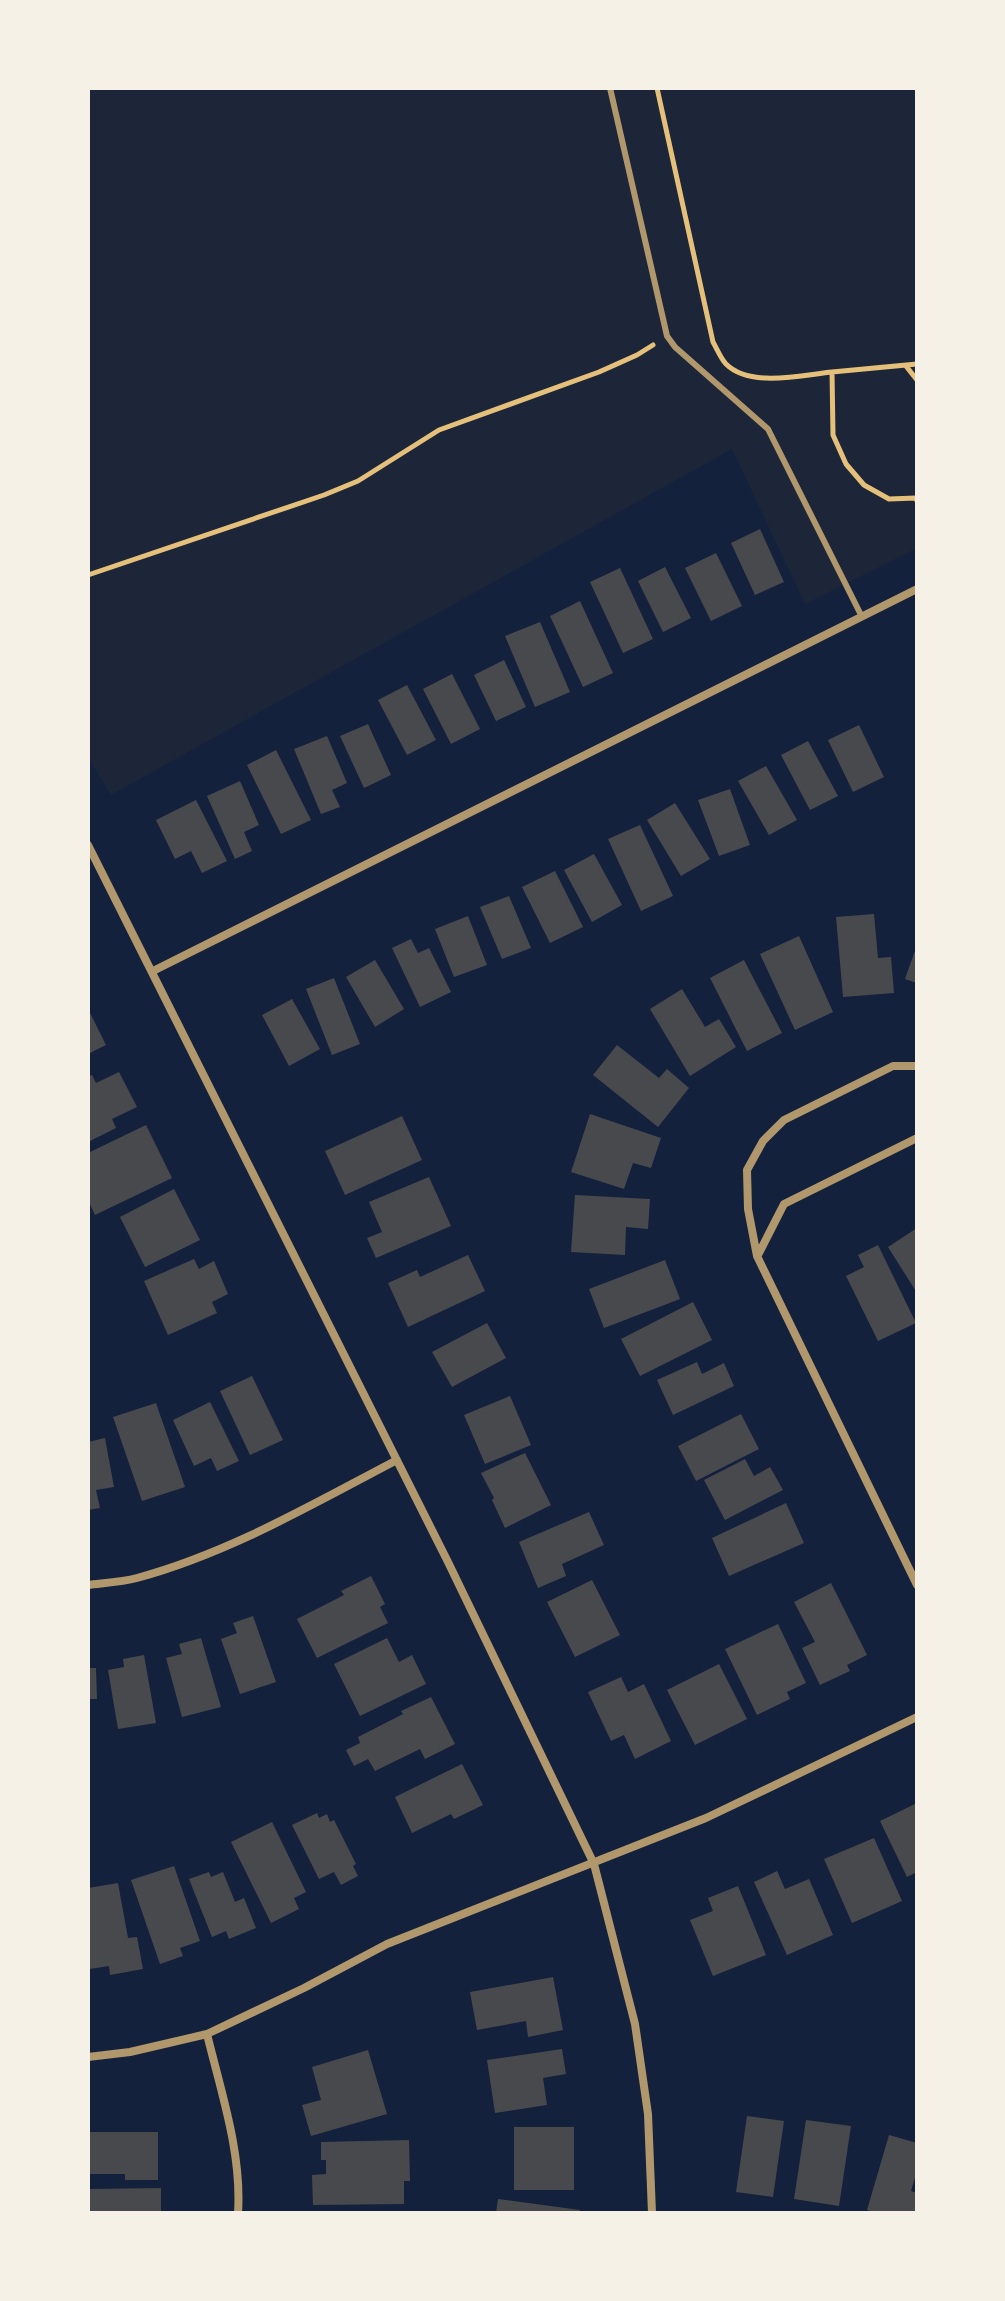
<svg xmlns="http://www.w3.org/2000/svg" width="1005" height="2301" font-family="'Space Grotesk',sans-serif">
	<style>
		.green { fill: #1d2539 }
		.building { fill: #48494c }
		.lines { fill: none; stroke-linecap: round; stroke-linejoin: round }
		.path { stroke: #e5c07b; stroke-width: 5 }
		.service { stroke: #b1986c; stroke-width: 6 }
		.minor { stroke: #b1986c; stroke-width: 8 }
	</style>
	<rect width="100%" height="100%" fill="#14213d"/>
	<path class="green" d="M88,88H917V548L805,604L732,449L111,795L88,758Z"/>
	<path class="building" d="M760,529L784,582L755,595L731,543Z
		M716,553L742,606L711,621L685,568Z
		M665,567L691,618L663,632L638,581Z
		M620,568L653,639L623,653L590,582Z
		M580,601L613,673L583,687L550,616Z
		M540,622L570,692L535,707L505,636Z
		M504,660L526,707L496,721L474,675Z
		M452,674L480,729L451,744L423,689Z
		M407,685L436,740L407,755L378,700Z
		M368,724L391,775L364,788L340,736Z
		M859,725L884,777L853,792L828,740Z
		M327,736L347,783L332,790L340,807L321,814L294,749Z
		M808,741L838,796L810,810L781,755Z
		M276,750L311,820L281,834L247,765Z
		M766,766L797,820L769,835L738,781Z
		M240,781L259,825L244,832L252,851L235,859L207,796Z
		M730,789L750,845L719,856L698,800Z
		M196,800L227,861L202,873L191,851L175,859L156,820Z
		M675,803L710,859L681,876L647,820Z
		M640,825L673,896L641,911L608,839Z
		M594,854L622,905L592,922L564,870Z
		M555,871L583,927L550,943L522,887Z
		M509,896L531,948L502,959L480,907Z
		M874,914L878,958L891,957L894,993L843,997L836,917Z
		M468,916L487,965L454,977L435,929Z
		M799,936L833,1012L795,1030L760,954Z
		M411,939L418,953L429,948L451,992L420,1007L392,948Z
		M917,945V983L905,979Z
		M375,960L404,1009L375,1027L346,977Z
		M744,960L782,1033L747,1051L710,978Z
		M334,978L360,1044L332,1055L306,989Z
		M682,989L705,1027L719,1019L736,1047L690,1076L650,1009Z
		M292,999L320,1049L289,1066L262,1015Z
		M88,1009L106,1045L88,1054Z
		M617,1045L659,1078L667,1069L689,1088L658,1127L593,1075Z
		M119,1072L137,1107L112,1119L116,1128L88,1142V1076L92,1075L96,1083Z
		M590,1114L661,1138L651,1168L633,1163L624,1189L571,1172Z
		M402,1116L422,1160L345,1195L325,1151Z
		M146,1125L172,1178L95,1215L88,1200V1153Z
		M429,1177L451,1226L376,1258L367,1238L382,1232L369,1202Z
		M174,1189L200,1240L145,1267L120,1217Z
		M575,1195L650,1199L648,1229L626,1227L625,1255L571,1252Z
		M917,1228V1293L888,1247Z
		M878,1245L916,1323L878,1341L846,1276L864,1267L858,1255Z
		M468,1255L485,1291L408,1327L388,1283L417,1270L420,1277Z
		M194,1259L199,1269L214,1261L228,1294L212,1302L217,1313L168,1335L144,1281Z
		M665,1260L680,1299L604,1328L589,1289Z
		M693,1302L712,1340L640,1376L621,1339Z
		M487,1323L506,1358L452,1387L432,1352Z
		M697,1362L702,1374L724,1363L734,1386L673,1415L657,1380Z
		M252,1376L283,1440L250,1455L220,1391Z
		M510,1396L531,1445L485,1464L464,1415Z
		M210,1402L239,1461L217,1471L211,1458L194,1466L173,1420Z
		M156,1403L185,1487L142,1501L113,1417Z
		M741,1414L759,1449L696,1481L678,1446Z
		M105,1438L114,1487L96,1490L100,1508L88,1510V1442Z
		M525,1453L551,1505L505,1528L492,1500L494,1498L481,1473Z
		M745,1459L754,1476L770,1467L783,1490L725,1520L704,1480Z
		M786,1503L804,1543L729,1576L712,1538Z
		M589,1512L604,1545L562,1564L566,1576L538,1588L519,1542Z
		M371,1576L385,1604L380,1607L388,1623L317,1658L297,1619L344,1595L341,1591Z
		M592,1580L620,1635L575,1657L547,1602Z
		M831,1583L867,1655L847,1665L850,1671L820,1685L802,1648L815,1642L794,1602Z
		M253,1616L276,1682L240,1694L221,1639L237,1633L233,1623Z
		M778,1624L806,1683L787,1692L790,1699L757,1715L725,1649Z
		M201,1638L221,1707L182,1717L166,1658L182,1654L179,1644Z
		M387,1638L399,1662L412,1655L426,1684L360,1716L334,1664Z
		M144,1655L156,1723L118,1729L108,1670L124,1667L123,1659Z
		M719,1664L747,1719L695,1745L667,1690Z
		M88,1668H96L97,1699H88Z
		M621,1677L628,1692L644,1684L671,1741L635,1759L624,1735L611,1741L588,1692Z
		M431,1697L455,1744L425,1759L420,1749L375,1771L368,1759L354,1766L346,1750L360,1743L358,1737L403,1714L401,1711Z
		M462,1764L483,1805L454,1819L451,1814L412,1833L395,1797Z
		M917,1803V1872L907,1877L880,1821Z
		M317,1813L319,1818L327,1814L330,1822L334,1820L356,1864L353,1866L358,1876L341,1885L334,1872L319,1879L292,1825Z
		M272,1822L306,1892L294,1898L299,1909L271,1923L231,1842Z
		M874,1838L902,1901L852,1923L824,1859Z
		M174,1866L200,1941L180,1948L183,1956L160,1964L131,1880Z
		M777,1871L785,1889L809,1879L833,1935L787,1955L754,1882Z
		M209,1872L211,1877L223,1872L235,1902L244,1898L256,1928L229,1939L226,1931L212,1937L189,1879Z
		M118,1883L128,1938L137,1937L143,1969L110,1975L109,1966L90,1969L88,1958V1888Z
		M738,1886L766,1955L713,1976L690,1920L713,1911L708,1898Z
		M553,1977L563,2030L528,2037L526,2021L477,2030L470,1992Z
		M562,2049L566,2074L543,2078L547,2105L495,2113L487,2060Z
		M368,2050L387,2114L311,2136L302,2105L321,2100L312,2067Z
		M747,2116L784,2121L773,2197L736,2192Z
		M806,2120L851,2126L839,2206L794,2199Z
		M514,2127H574V2190H514Z
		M88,2132H158V2180H125V2174H88Z
		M889,2135L917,2143V2171L911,2191L917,2193V2213H876L867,2210Z
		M409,2140L410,2181H404V2204L313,2205L312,2175L326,2174V2160H321V2142Z
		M161,2188V2213H88V2189Z
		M498,2199L580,2210L579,2213H496Z"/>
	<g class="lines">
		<path class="path" d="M657,88L713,342C717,349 721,359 726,364C750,388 802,375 832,372L833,435L846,464L864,485L889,499L916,498L917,501
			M906,366L917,380
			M832,372L917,364
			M88,575L324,495L358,481L439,430L599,372L637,355L653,345"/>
		<path class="service" d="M610,88L667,336L675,347L768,429L862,617"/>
		<path class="minor" d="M88,845L448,1562L594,1864L635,2024L648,2114L652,2213
			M153,971L917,589
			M917,1066H893L784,1120L763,1141L747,1170L748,1209L757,1256L917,1585
			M758,1255L784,1204L917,1138
			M88,1585C104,1583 122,1582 137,1578C229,1553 313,1504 397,1460
			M207,2034C221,2092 242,2153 238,2213
			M88,2057L130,2052L207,2034L304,1988L387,1944L706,1818L917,1717"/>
	</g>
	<rect width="1005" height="2301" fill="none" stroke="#f6f1e7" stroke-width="180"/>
</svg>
